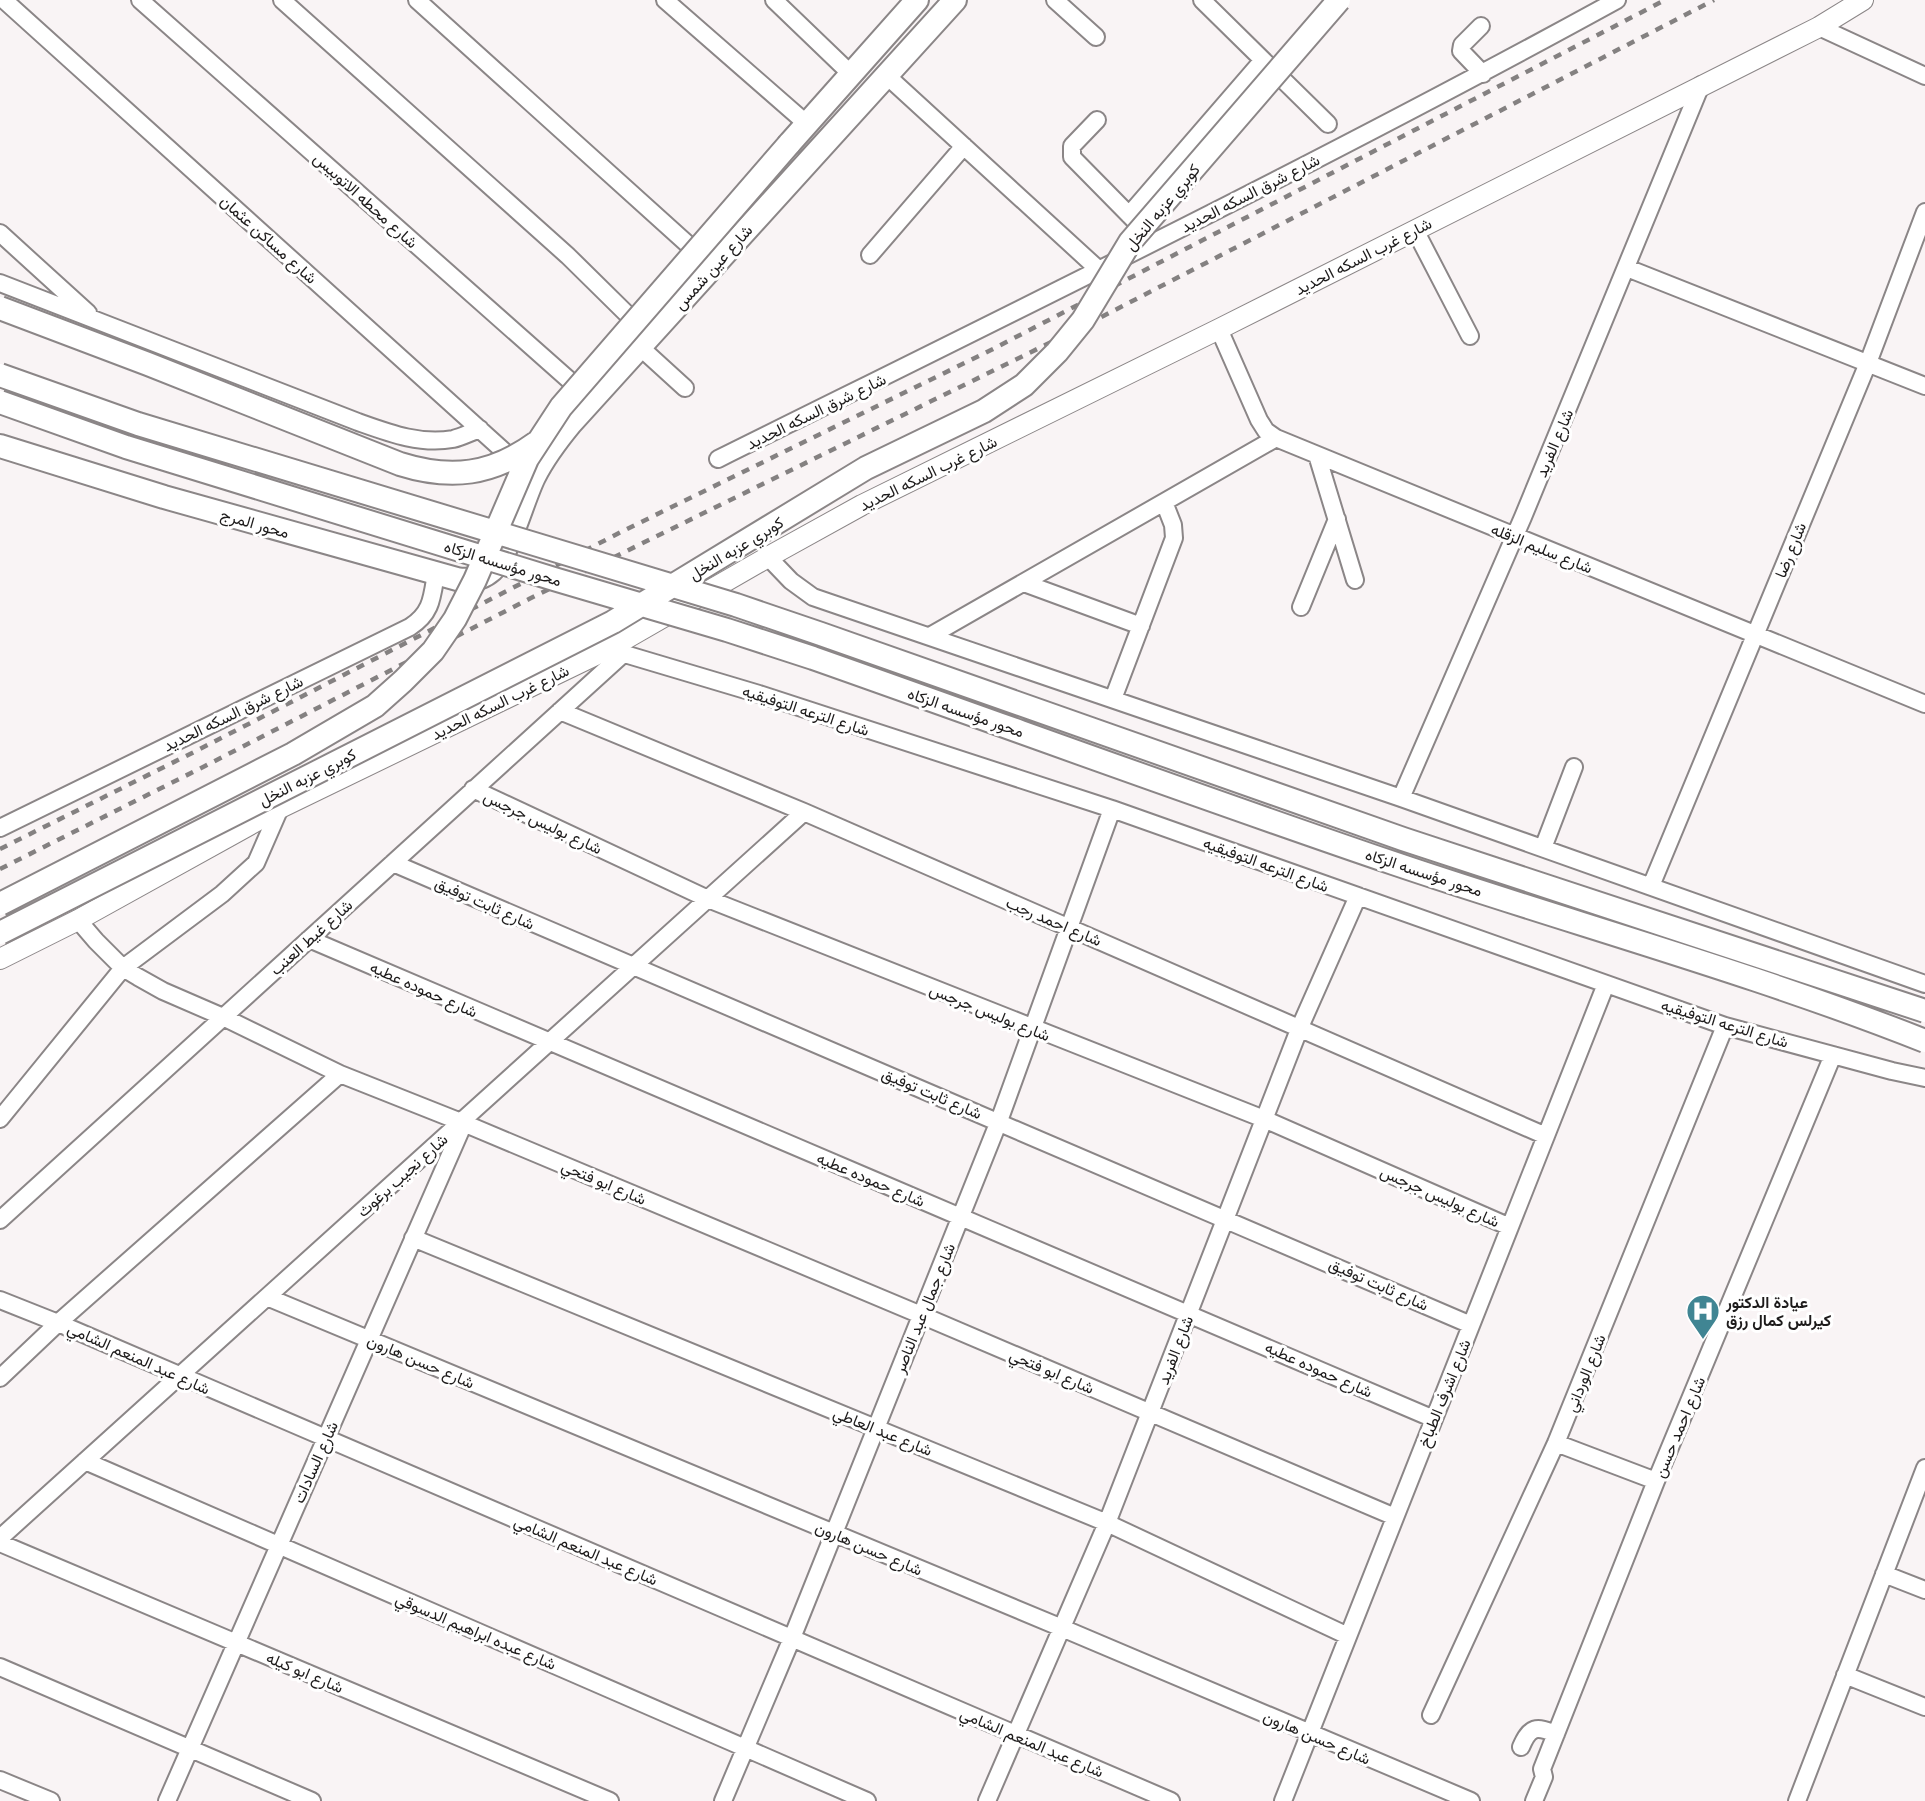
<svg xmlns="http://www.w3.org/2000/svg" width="1925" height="1801" font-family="Roboto,Vazirmatn,sans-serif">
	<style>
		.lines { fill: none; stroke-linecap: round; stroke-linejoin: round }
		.minor-casing { stroke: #8b8687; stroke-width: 20 }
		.tertiary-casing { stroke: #8b8687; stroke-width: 22 }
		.secondary-casing { stroke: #8b8687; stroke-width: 26 }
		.minor { stroke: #fff; stroke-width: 16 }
		.tertiary { stroke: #fff; stroke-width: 20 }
		.secondary { stroke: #fff; stroke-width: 22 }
		.rail { stroke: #848181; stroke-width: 4.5; stroke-dasharray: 8 8; stroke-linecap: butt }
		.secondary-bridge-casing { stroke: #8b8687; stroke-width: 26; stroke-linecap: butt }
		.secondary-bridge { stroke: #fff; stroke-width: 22 }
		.labels { text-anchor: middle; stroke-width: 6; stroke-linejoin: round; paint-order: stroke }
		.street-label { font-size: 16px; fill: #1d1b1b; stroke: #fff }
		.poi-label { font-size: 16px; font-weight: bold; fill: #1d1b1b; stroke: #fff; text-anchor: start }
	</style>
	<rect width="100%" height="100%" fill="#f9f4f5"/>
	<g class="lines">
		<defs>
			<path id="minor" d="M4,0L518,464
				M140,0L586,395
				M282,0L568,256L634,321
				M417,0L704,259
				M665,0L807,124
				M774,0L851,74
				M1055,0L1096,37
				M1202,0L1328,124
				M1481,26L1462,45L1461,51L1483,74
				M1819,27L1925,76
				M886,75L1099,270
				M1097,120L1072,146V157L1136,222
				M1129,215L1263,60
				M1415,230L1470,336
				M0,233L88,313
				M870,255L964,146
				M1627,268L1925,386
				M0,283L358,422C389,433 420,445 453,439C462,437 471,432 480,429
				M1219,329L1259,420L1266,431L1276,438L1925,704
				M640,347L685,388
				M1317,455L1355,580
				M718,459C1020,309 1322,162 1617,0
				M768,557L791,581L813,597L1401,798L1925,984
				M1024,583L1141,626
				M1301,607L1337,519
				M930,636L1276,438
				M608,649L759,694L1112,809L1725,1026L1892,1071L1925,1078
				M1113,699L1174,538L1173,525L1164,502
				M560,711L804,812L1546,1136
				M473,789L708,899L1264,1119L1510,1227
				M1401,798L1523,517L1701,85
				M0,828L410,627C432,613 432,597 436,573
				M1543,848L1574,767
				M393,863C751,1020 1113,1168 1471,1325
				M1651,886L1868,363L1925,212
				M78,920L96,941L123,968L138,977L163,991L223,1017L340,1074L461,1122L921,1315L1395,1517
				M309,939C683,1102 1060,1256 1434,1419
				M0,1119L123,968L222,894L256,863L280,808
				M0,1220L623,654
				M413,1238L1107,1523L1348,1636
				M267,1297L1062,1628L1471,1801
				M0,1300L58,1323L1171,1801
				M0,1378L58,1323L340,1074
				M1556,1443L1656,1481
				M85,1461L867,1801
				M0,1538L804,812
				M0,1543L610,1801
				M1884,1574L1925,1590
				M0,1667L312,1801
				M1845,1675L1925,1707
				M1431,1715L1556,1443L1725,1026
				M1521,1747C1530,1726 1536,1726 1556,1734
				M0,1780L51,1801
				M167,1801L464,1123
				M723,1801L792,1638L999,1121L1112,809
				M987,1801L1107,1523L1300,1027L1358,896
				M1283,1801L1606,984
				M1534,1801L1544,1777L1542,1769L1656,1481L1833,1055
				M1797,1801L1925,1468"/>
			<path id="tertiary" d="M0,959L78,920L280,808L608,649L768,557L862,505L1219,329L1819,27L1863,0"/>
			<path id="secondary" d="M789,144L917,0
				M0,446L164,497L457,579C470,581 482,579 492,570C508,556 523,499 534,477C544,457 557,440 571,423L955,0"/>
		</defs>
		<use href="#minor" class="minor-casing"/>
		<use href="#tertiary" class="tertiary-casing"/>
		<use href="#secondary" class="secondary-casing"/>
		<use href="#minor" class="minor"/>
		<use href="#tertiary" class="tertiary"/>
		<use href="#secondary" class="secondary"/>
		<path class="rail" d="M0,849L196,751L625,530L991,350L1665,0
			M0,869L205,766L529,599L1086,325L1714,0"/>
		<defs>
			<path id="secondary-bridge" d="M0,308L148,364L400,464C451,480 492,475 536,443
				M0,375L138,424L736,605L821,634L1403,839L1925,1011
				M0,402L126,447L554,579L727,630L813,658C1006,726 1199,797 1393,863C1570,923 1751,972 1925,1041
				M0,904L293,754L375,706L403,681L433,651L455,619L475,580L527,459L561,407L789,144
				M0,933L613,622L866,468L984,411L1024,385L1057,352L1083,320L1130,242L1339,0"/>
		</defs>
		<use href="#secondary-bridge" class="secondary-bridge-casing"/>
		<use href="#secondary-bridge" class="secondary-bridge"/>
	</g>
	<defs>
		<symbol id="hospital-pin" viewBox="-11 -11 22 30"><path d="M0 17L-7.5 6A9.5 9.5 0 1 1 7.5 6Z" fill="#408593" stroke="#fff"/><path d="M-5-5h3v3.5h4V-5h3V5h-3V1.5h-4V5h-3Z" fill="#fff"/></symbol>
	</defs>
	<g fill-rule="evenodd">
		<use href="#hospital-pin" x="1684" y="1292" width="38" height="52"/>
	</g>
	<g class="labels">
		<g class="street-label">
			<text transform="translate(1250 193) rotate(-27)" y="6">شارع شرق السكه الحديد</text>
			<text transform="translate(366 200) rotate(42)" y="6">شارع محطه الاتوبيس</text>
			<text transform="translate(1162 207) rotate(-50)" y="6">كوبري عزبه النخل</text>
			<text transform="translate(269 239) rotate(42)" y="6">شارع مساكن عثمان</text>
			<text transform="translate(1363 256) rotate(-27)" y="6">شارع غرب السكه الحديد</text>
			<text transform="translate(713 267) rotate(-48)" y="6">شارع عين شمس</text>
			<text transform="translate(816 411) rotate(-26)" y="6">شارع شرق السكه الحديد</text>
			<text transform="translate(1554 443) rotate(-67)" y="6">شارع الفريد</text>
			<text transform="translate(928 473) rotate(-26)" y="6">شارع غرب السكه الحديد</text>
			<text transform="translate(255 523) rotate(16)" y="6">محور المرج</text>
			<text transform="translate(736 548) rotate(-31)" y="6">كوبري عزبه النخل</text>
			<text transform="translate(1542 548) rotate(22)" y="6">شارع سليم الزقله</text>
			<text transform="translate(1790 550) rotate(-68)" y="6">شارع رضا</text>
			<text transform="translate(503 563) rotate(17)" y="6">محور مؤسسه الزكاه</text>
			<text transform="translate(500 702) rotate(-26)" y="6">شارع غرب السكه الحديد</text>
			<text transform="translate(806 710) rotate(18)" y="6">شارع الترعه التوفيقيه</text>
			<text transform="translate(966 712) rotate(19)" y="6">محور مؤسسه الزكاه</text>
			<text transform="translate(233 713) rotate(-26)" y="6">شارع شرق السكه الحديد</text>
			<text transform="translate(307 777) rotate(-27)" y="6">كوبري عزبه النخل</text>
			<text transform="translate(543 822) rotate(25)" y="6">شارع بوليس جرجس</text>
			<text transform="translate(1266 864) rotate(20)" y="6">شارع الترعه التوفيقيه</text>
			<text transform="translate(1424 872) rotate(18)" y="6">محور مؤسسه الزكاه</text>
			<text transform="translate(485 903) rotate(24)" y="6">شارع ثابت توفيق</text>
			<text transform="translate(1054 921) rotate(23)" y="6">شارع احمد رجب</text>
			<text transform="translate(311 937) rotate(-42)" y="6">شارع غيط العنب</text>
			<text transform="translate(424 989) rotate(24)" y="6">شارع حموده عطيه</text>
			<text transform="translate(990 1012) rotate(22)" y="6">شارع بوليس جرجس</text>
			<text transform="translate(1725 1023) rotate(17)" y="6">شارع الترعه التوفيقيه</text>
			<text transform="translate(932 1093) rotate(23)" y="6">شارع ثابت توفيق</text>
			<text transform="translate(402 1175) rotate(-42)" y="6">شارع نجيب برغوث</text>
			<text transform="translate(871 1179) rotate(23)" y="6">شارع حموده عطيه</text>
			<text transform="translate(604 1182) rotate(23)" y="6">شارع ابو فتحي</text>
			<text transform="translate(1440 1196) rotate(24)" y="6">شارع بوليس جرجس</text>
			<text transform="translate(1379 1284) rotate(24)" y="6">شارع ثابت توفيق</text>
			<text transform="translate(924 1308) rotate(-68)" y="6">شارع جمال عبد الناصر</text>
			<text transform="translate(1175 1350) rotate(-69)" y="6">شارع الفريد</text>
			<text transform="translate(139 1358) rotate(24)" y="6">شارع عبد المنعم الشامي</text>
			<text transform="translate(421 1361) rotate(23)" y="6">شارع حسن هارون</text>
			<text transform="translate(1319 1369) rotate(24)" y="6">شارع حموده عطيه</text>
			<text transform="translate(1052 1371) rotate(23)" y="6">شارع ابو فتحي</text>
			<text transform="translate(1585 1373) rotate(-68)" y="6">شارع الورداني</text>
			<text transform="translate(1444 1393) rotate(-68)" y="6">شارع اشرف الطباخ</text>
			<text transform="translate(1679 1427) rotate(-67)" y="6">شارع احمد حسن</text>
			<text transform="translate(883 1431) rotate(22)" y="6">شارع عبد العاطي</text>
			<text transform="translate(315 1462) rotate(-66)" y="6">شارع السادات</text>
			<text transform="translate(869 1548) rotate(23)" y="6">شارع حسن هارون</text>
			<text transform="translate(586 1550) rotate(23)" y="6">شارع عبد المنعم الشامي</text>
			<text transform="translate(476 1631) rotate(23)" y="6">شارع عبده ابراهيم الدسوقي</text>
			<text transform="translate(305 1672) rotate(23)" y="6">شارع ابو كيله</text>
			<text transform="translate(1317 1737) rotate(23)" y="6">شارع حسن هارون</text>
			<text transform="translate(1032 1742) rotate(23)" y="6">شارع عبد المنعم الشامي</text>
		</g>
		<g class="poi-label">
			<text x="1726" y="1308">عيادة الدكتور<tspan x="1726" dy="18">كيرلس كمال رزق</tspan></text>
		</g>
	</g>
</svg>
